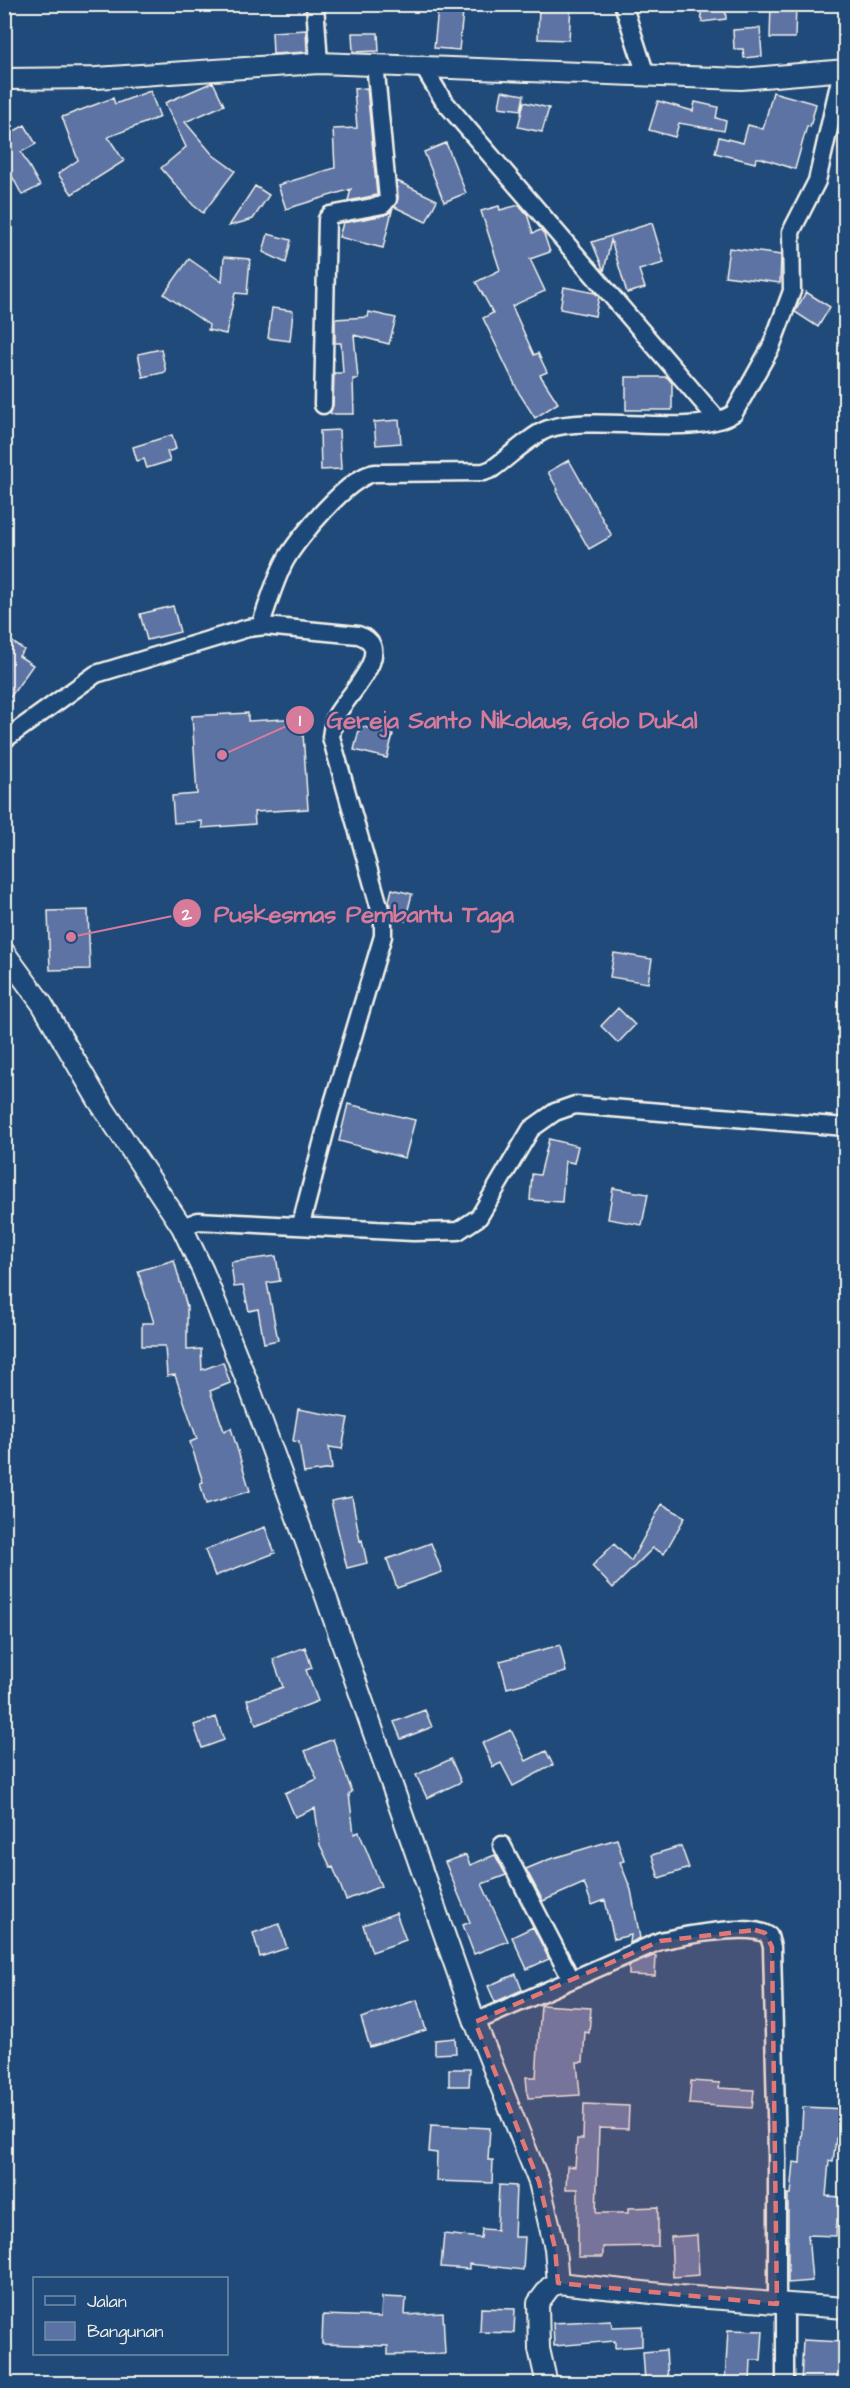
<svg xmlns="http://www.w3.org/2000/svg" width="850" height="2388" font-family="'Architects Daughter',sans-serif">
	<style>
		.building { fill: #5b73a4; stroke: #f4f1e8; stroke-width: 1.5 }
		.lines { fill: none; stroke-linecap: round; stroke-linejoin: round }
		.minor-casing { stroke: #f4f1e8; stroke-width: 21 }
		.tertiary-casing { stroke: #f4f1e8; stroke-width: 24 }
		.minor { stroke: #1f4a7a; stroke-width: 16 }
		.tertiary { stroke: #1f4a7a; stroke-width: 20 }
		.marked { fill: #e27875; fill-opacity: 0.2; stroke: #e27875; stroke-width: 4.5; stroke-dasharray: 12 8; stroke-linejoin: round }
		.leader { fill: none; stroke: #d87a9a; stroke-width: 2 }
		.callout-dot { fill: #d87a9a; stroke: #1f4a7a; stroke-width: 2 }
		.mark-label { font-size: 18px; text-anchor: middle; font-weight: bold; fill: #fff }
		.callout-label { font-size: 24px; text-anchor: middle; font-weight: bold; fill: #d87a9a; stroke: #1f4a7a; stroke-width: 4.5; stroke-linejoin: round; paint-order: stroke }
	</style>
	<rect width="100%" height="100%" fill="#1f4a7a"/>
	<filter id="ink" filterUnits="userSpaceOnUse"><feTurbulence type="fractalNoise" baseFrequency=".0167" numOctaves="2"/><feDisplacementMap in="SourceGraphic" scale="12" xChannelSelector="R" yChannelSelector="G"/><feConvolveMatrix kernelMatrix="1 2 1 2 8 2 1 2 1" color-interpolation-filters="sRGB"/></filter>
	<g filter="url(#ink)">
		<path class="building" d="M539,4L571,5L569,40L538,39Z
			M700,4H725L726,19L702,22Z
			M771,4H796L795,38H770Z
			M438,9L463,12L459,50L434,48Z
			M760,28L762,56L744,58L743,49H734L733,30Z
			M306,30L307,52L273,54L272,32Z
			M352,33H378L379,51L353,52Z
			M213,82L224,105L185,122L213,155L235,171L203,213L193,205L161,168L186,147L165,103Z
			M367,88L377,195L348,201L351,189L286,209L278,185L335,168L333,129L357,128L354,89Z
			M150,91L160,117L108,137L124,161L72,194L58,174L78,160L62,117L113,98L115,104Z
			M502,91L524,95L521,110L499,107Z
			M773,92L816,104L810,127L807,126L795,169L761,158H756L755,163L715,153L719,137L743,143L748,125L763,129Z
			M658,101L693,111L695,102L718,107L716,118L726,121L724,131L679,123L675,137L649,130Z
			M524,102L549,108L542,132L518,127Z
			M4,121L11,133L25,125L36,144L21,152L40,186L22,195L11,174L4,178Z
			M446,143L466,193L444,202L424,152Z
			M397,181L437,200L426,222L395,207L398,198Z
			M255,186L269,195L253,219L229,226Z
			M519,205L527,214L533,233L541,230L544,234L550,252L530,259L545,291L512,306L534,355L538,353L547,372L540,375L558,403L535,418L519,393L483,318L493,313L476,282L500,270L481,211L499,206L500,210Z
			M392,211L383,248L339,237L343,223L385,215Z
			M652,223L664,263L639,270L645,288L627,293L611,240L604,271L592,242Z
			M268,234L291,240L286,263L263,252Z
			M729,248L781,255L780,283L725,276Z
			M224,257L250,259L247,294L235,293L226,334L208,330L209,325L164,294L189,259L222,282Z
			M564,287L595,293L599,297L595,316L560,309Z
			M806,292L830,307L818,327L795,312Z
			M272,308L293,311L290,341L268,338Z
			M369,312L396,318L389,344L354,335L358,379H353L354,414H330L333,405L334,373H343L341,343H335V319L368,317Z
			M161,349L166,372L143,377L138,354Z
			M626,377H667L672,383V410H626Z
			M399,420L401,443L376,445L374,422Z
			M339,430L341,469L321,470L320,431Z
			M172,435L176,449L167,452L170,461L147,468L144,459L137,461L133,447Z
			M569,460L612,536L589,549L556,491L558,490L548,472Z
			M173,606L180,632L147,640L140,614Z
			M4,636L24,650L19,656L33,665L4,706Z
			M248,713V721L302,718L308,809L254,812L255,824L202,828V821L174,823L172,796L197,794L192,716Z
			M360,726L393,734L387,758L354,750Z
			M392,889L412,894L405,921L393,918L389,901Z
			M88,910L90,969L50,970L48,911Z
			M614,953L652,959L648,983L610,977Z
			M618,1008L635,1025L618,1043L601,1026Z
			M348,1104L415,1120L405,1158L339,1141Z
			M549,1139L578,1146L574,1163L565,1161L562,1202L530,1200L532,1174L540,1175Z
			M613,1188L648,1194L642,1225L608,1219Z
			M276,1256L280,1281L267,1283L278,1340L264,1343L258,1309L249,1311L243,1286L234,1287L231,1262Z
			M174,1260L187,1307V1350L201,1349L202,1370L223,1362L230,1383L210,1391L224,1431L231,1428L250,1491L206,1504L200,1483L203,1482L190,1442L197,1439L175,1375L167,1376L165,1346H142V1323H154L138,1271Z
			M298,1409L348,1418L342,1449L329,1447L332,1469L304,1473L299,1442L293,1441Z
			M352,1497L360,1541L362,1540L367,1563L347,1568L331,1501Z
			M662,1504L685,1517L664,1554L653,1548L613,1588L592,1566L614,1544L631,1561Z
			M265,1527L275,1553L215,1576L205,1550Z
			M431,1543L442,1572L397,1588L387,1559Z
			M560,1645L566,1672L507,1688L500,1661Z
			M305,1647L312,1668L306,1670L318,1701L256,1725L247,1700L283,1687L273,1659Z
			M425,1710L432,1727L401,1739L394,1722Z
			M216,1717L224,1740L202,1748L194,1725Z
			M511,1730L526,1761L546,1751L553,1765L513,1786L501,1763L493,1767L482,1743Z
			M333,1739L352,1792L349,1794L354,1834L359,1832L381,1886L346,1900L333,1867L331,1868L320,1845L315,1808L295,1817L285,1793L317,1779L305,1751Z
			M451,1759L461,1782L427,1798L416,1775Z
			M617,1839L624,1861L620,1862L631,1890L640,1938L630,1943L631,1935L614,1939L605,1900L592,1905L584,1883L543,1901L526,1869L550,1859Z
			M681,1846L689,1868L659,1878L652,1855Z
			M466,1855L470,1865L495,1855L506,1875L482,1884L508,1941L474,1954L463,1925L470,1922L445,1862Z
			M396,1913L406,1940L372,1952L363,1925Z
			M279,1924L287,1948L260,1957L253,1933Z
			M533,1927L549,1959L527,1969L512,1937Z
			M653,1956H656L655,1976L629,1975V1966Z
			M516,1974L522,1990L495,2002L488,1986Z
			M417,2000L426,2030L370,2047L361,2018Z
			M541,2005L591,2008L589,2033L585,2032L583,2062H577L580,2095L528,2098L526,2077H536Z
			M455,2038L456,2053L435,2054V2040Z
			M449,2069H470L469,2086H449Z
			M691,2081L720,2083L719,2088L754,2090L752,2108L689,2104Z
			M584,2104L629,2106L628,2129L599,2128L596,2213H628V2208L658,2207V2246L603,2247V2257H578V2189H566L567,2166L575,2167L577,2139H583Z
			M803,2107L846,2109L844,2138H836L833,2162L829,2161L826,2196L842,2197L841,2220L837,2219L836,2236L808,2235L812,2281L788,2283V2194H791L794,2162L800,2163Z
			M431,2125L490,2128L488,2160H493L492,2183L436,2181L437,2153L429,2152Z
			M499,2185L516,2186L514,2237H525L523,2270L469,2264V2269L441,2267L444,2234L481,2238L482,2229L497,2230Z
			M697,2235L699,2275L673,2277L671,2237Z
			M382,2297L406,2298L405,2315L443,2313L445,2354L388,2355V2346L322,2344L323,2315L381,2317Z
			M481,2308L515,2309L514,2333L480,2332Z
			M611,2320L612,2327L642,2326V2346L615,2348V2341L554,2346L553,2323Z
			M728,2330L763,2331L761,2360H751L750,2383L725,2382Z
			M803,2340L842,2342L841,2350H846V2384H801Z
			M666,2350L668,2380L645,2381L643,2352Z"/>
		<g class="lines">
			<defs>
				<path id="minor" d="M315,4L319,63
					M623,4L646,75
					M422,65L443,100L718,420
					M323,405L327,219L330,215L383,205L388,199L375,63
					M260,626C268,605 274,582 285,561C297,539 350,475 375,473L484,472L492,469C508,458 531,435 548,429C594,413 697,439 734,413L771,347L792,291L791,232L817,181L842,71
					M4,740L96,674L248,628L265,626L358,635C398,647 348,695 337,714C333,721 332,729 331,737L383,920V936L330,1113L301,1224
					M182,1227L198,1221L413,1232L458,1231L479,1217L531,1129L555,1112L575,1105L846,1127
					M502,1845L571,1979
					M475,2022L660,1941C682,1936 752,1922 769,1936L772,1947L777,2155V2304
					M785,2305V2384"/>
				<path id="tertiary" d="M4,79L96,78L319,63L741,79L846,70
					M4,952L42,1004L98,1100L182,1227L203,1271L250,1389L325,1594L475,2022L539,2182L555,2248L558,2283
					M547,2384L539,2349L538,2303L550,2287L558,2283L680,2296L846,2308"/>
			</defs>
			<use href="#minor" class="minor-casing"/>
			<use href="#tertiary" class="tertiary-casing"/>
			<use href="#minor" class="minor"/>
			<use href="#tertiary" class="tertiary"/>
		</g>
	</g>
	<path class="marked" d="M755,1930L765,1933L772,1947L777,2304L558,2283L555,2248L539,2182L475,2022L660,1941Z"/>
	<path class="leader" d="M222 755L300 720M71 937L187 913"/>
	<g class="callout-dot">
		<circle cx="222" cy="755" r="6"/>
		<circle cx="71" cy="937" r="6"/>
		<circle cx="300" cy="720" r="15"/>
		<circle cx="187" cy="913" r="15"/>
	</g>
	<g class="mark-label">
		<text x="300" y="726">1</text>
		<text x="187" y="920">2</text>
	</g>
	<g class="callout-label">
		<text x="512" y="728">Gereja Santo Nikolaus, Golo Dukal</text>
		<text x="364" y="922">Puskesmas Pembantu Taga</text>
	</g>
	<rect width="850" height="2388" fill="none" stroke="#1f4a7a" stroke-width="24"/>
	<rect x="12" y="12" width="826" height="2364" fill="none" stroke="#f4f1e8" stroke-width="2" filter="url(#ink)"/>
	<rect x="33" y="2277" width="195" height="78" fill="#1f4a7a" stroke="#748da6" stroke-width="1.5"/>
	<rect x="45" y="2296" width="30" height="9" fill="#1f4a7a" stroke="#748da6" stroke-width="1.5"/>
	<text x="87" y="2307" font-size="18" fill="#f4f1e8">Jalan</text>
	<rect x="45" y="2322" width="30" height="18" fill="#5b73a4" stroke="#748da6" stroke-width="1.5"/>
	<text x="87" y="2337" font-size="18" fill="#f4f1e8">Bangunan</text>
</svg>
